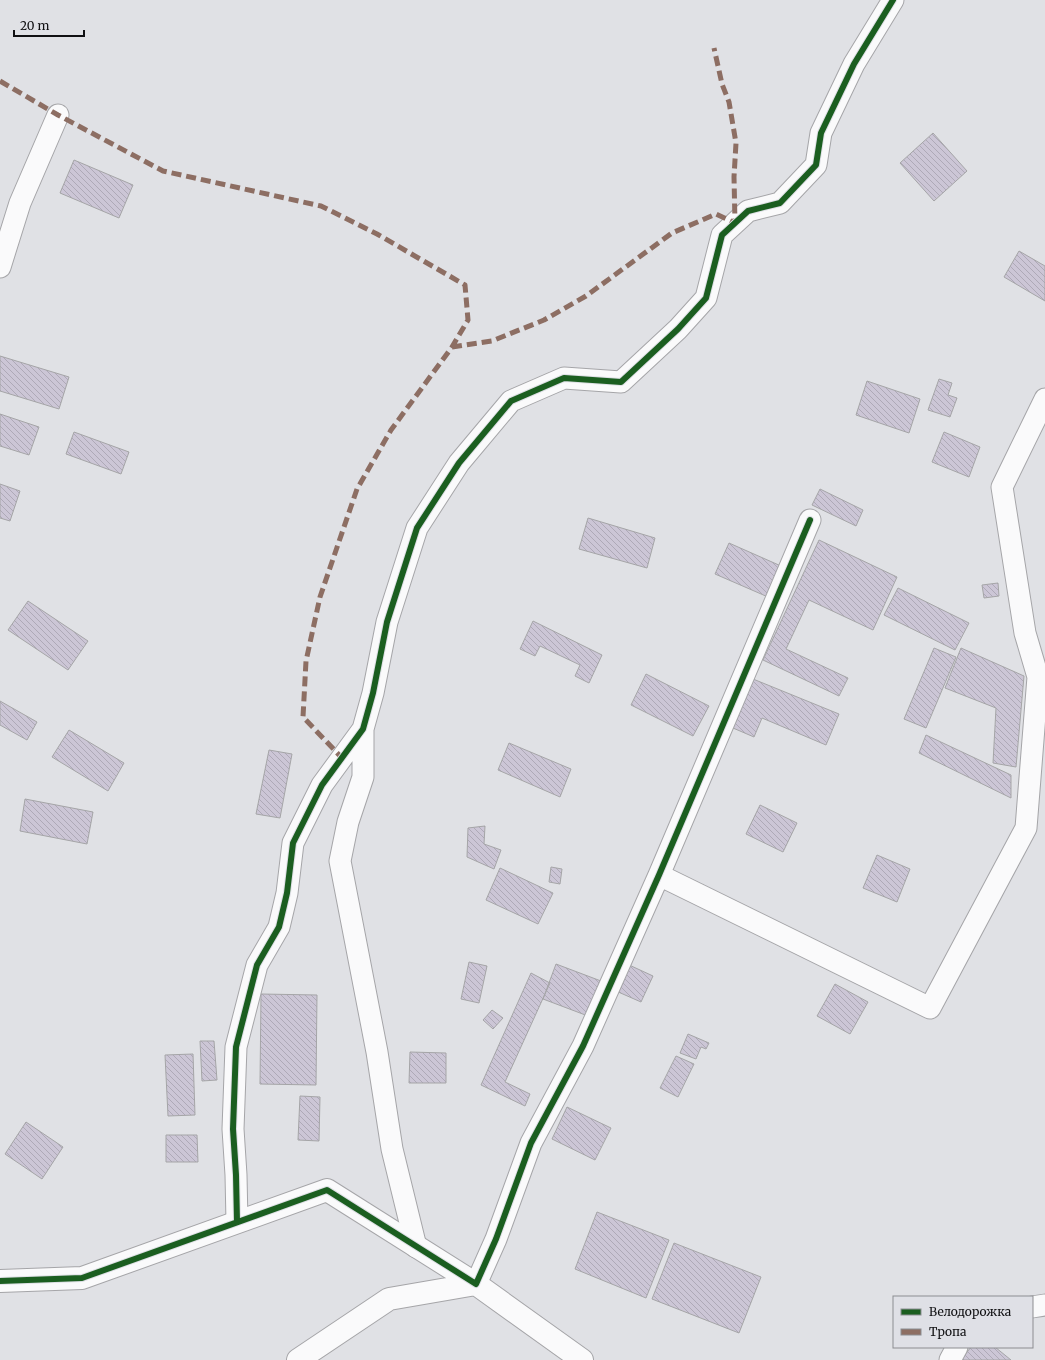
<svg xmlns="http://www.w3.org/2000/svg" width="1045" height="1360" font-family="Merriweather,serif">
	<style>
		.building { fill: url(#building-back-hatch); stroke: #a5a5a7 }
		.lines { fill: none; stroke-linecap: round; stroke-linejoin: round }
		.street-casing { stroke: #a5a5a8; stroke-width: 23 }
		.secondary-casing { stroke: #a5a5a8; stroke-width: 24 }
		.street { stroke: #fafafb; stroke-width: 21 }
		.secondary { stroke: #fafafb; stroke-width: 22 }
		.quiet { stroke: #8d6e63; stroke-width: 5; stroke-dasharray: 10 5; stroke-linecap: butt }
		.cycleway-casing { stroke: #dfe0e6; stroke-width: 8 }
		.cycleway { stroke: #1b5e20; stroke-width: 6 }
	</style>
	<defs>
		<pattern id="building-back-hatch" width="6" height="6" patternUnits="userSpaceOnUse"><rect width="6" height="6" fill="#ccc6d6"/><path d="M-1 5l2 2M0 0l6 6M5-1l2 2" fill="none" stroke="#aea9b7"/></pattern>
	</defs>
	<rect width="100%" height="100%" fill="#e0e1e5"/>
	<path class="building" d="M933,133L967,171L934,201L900,163Z
		M74,160L133,185L119,218L60,193Z
		M1019,251L1045,266V301L1004,277Z
		M0,356L69,377L59,409L0,391Z
		M939,379L952,383L948,395L957,398L950,417L928,410Z
		M867,381L920,399L909,433L856,415Z
		M0,414L39,427L29,455L0,446Z
		M74,432L129,452L121,474L66,454Z
		M944,432L980,447L969,477L932,462Z
		M0,484L20,491L10,521L0,518Z
		M820,489L863,510L856,526L812,505Z
		M588,518L655,538L647,568L579,549Z
		M819,540L897,577L873,630L809,600L786,649L848,678L839,696L763,660Z
		M729,543L781,566L768,597L715,574Z
		M998,583L999,596L984,598L982,585Z
		M898,588L969,623L955,650L884,615Z
		M28,601L88,641L68,670L8,630Z
		M533,621L602,655L589,683L575,676L580,665L540,646L535,656L520,649Z
		M934,648L956,657L926,728L904,719Z
		M961,648L1024,676L1016,767L993,763L996,708L945,688Z
		M646,674L709,706L693,736L631,705Z
		M753,679L839,714L826,745L762,718L754,737L733,728Z
		M0,701L37,722L27,740L0,725Z
		M69,730L124,763L108,791L52,757Z
		M926,735L1011,775V798L919,753Z
		M509,743L571,769L560,797L498,770Z
		M269,750L292,754L280,818L256,814Z
		M25,799L93,812L87,844L20,831Z
		M760,805L797,823L783,852L746,834Z
		M485,826L484,844L501,850L494,869L467,857L468,828Z
		M877,855L910,869L897,902L863,888Z
		M551,867L562,869L560,884L549,882Z
		M500,868L553,893L538,924L486,900Z
		M469,962L487,966L479,1003L461,999Z
		M556,964L601,981L588,1016L543,999Z
		M627,964L653,976L641,1002L616,991Z
		M531,973L550,983L505,1082L530,1094L525,1106L481,1085Z
		M835,984L868,1002L850,1034L817,1016Z
		M261,994L317,995L316,1085L260,1084Z
		M492,1010L503,1018L493,1029L483,1020Z
		M688,1034L709,1043L706,1049L701,1047L696,1059L680,1053Z
		M200,1041H214L217,1080L202,1081Z
		M410,1052L446,1053V1083H409Z
		M193,1054L195,1115L168,1116L165,1055Z
		M676,1056L694,1064L678,1097L660,1088Z
		M300,1096L320,1097L319,1141L298,1140Z
		M567,1107L611,1128L595,1160L552,1139Z
		M26,1122L63,1147L42,1179L5,1154Z
		M166,1135H197L198,1162H166Z
		M597,1212L669,1240L646,1298L575,1269Z
		M674,1243L761,1277L739,1333L652,1299Z
		M971,1347H995L1011,1360H961Z"/>
	<g class="lines">
		<defs>
			<path id="street" d="M0,267L20,203L58,115
				M363,729V777L348,822L340,861L377,1052L392,1149L416,1247
				M659,875L930,1008L1026,828L1038,677L1025,633L1002,487L1045,399
				M237,1222L236,1175L233,1129L236,1047L257,965L279,927L287,893L293,843L322,785L363,729L373,693L387,622L417,528L459,463L511,401L564,378L621,382L678,329L706,298L722,235L748,211L780,203L816,165L821,133L854,64L893,0
				M476,1284L496,1239L531,1143L583,1046L659,875L810,520
				M1032,1307L1045,1305
				M950,1360L957,1347"/>
			<path id="secondary" d="M0,1281L82,1278L327,1190L476,1284
				M298,1360L389,1299L476,1284L582,1360"/>
		</defs>
		<use href="#street" class="street-casing"/>
		<use href="#secondary" class="secondary-casing"/>
		<use href="#street" class="street"/>
		<use href="#secondary" class="secondary"/>
		<path class="quiet" d="M0,81L58,115L163,171L321,206L377,234L465,285L468,320L452,347L391,430L357,489L320,597L306,661L303,717L342,758
			M452,347L492,341L544,320L586,296L672,233L716,214L735,223L734,177L736,143L729,102L722,84L714,48"/>
		<defs>
			<path id="cycleway" d="M237,1222L236,1175L233,1129L236,1047L257,965L279,927L287,893L293,843L322,785L363,729L373,693L387,622L417,528L459,463L511,401L564,378L621,382L678,329L706,298L722,235L748,211L780,203L816,165L821,133L854,64L893,0
				M0,1281L82,1278L327,1190L476,1284L496,1239L531,1143L583,1046L659,875L810,520"/>
		</defs>
		<use href="#cycleway" class="cycleway-casing"/>
		<use href="#cycleway" class="cycleway"/>
	</g>
	<rect x="893" y="1296" width="140" height="52" fill="#dfe0e6" stroke="#8c8d91"/>
	<rect x="901" y="1309" width="20" height="6" fill="#1b5e20" stroke="#8c8d91"/>
	<text x="929" y="1316" font-size="12" fill="#101012">Велодорожка</text>
	<rect x="901" y="1329" width="20" height="6" fill="#8d6e63" stroke="#8c8d91"/>
	<text x="929" y="1336" font-size="12" fill="#101012">Тропа</text>
	<path d="M14 30v6h70v-6" fill="none" stroke="#101012" stroke-width="2"/>
	<text x="20" y="30" font-size="12" fill="#101012" stroke="#dfe0e6" stroke-width="3" paint-order="stroke">20 m</text>
</svg>
